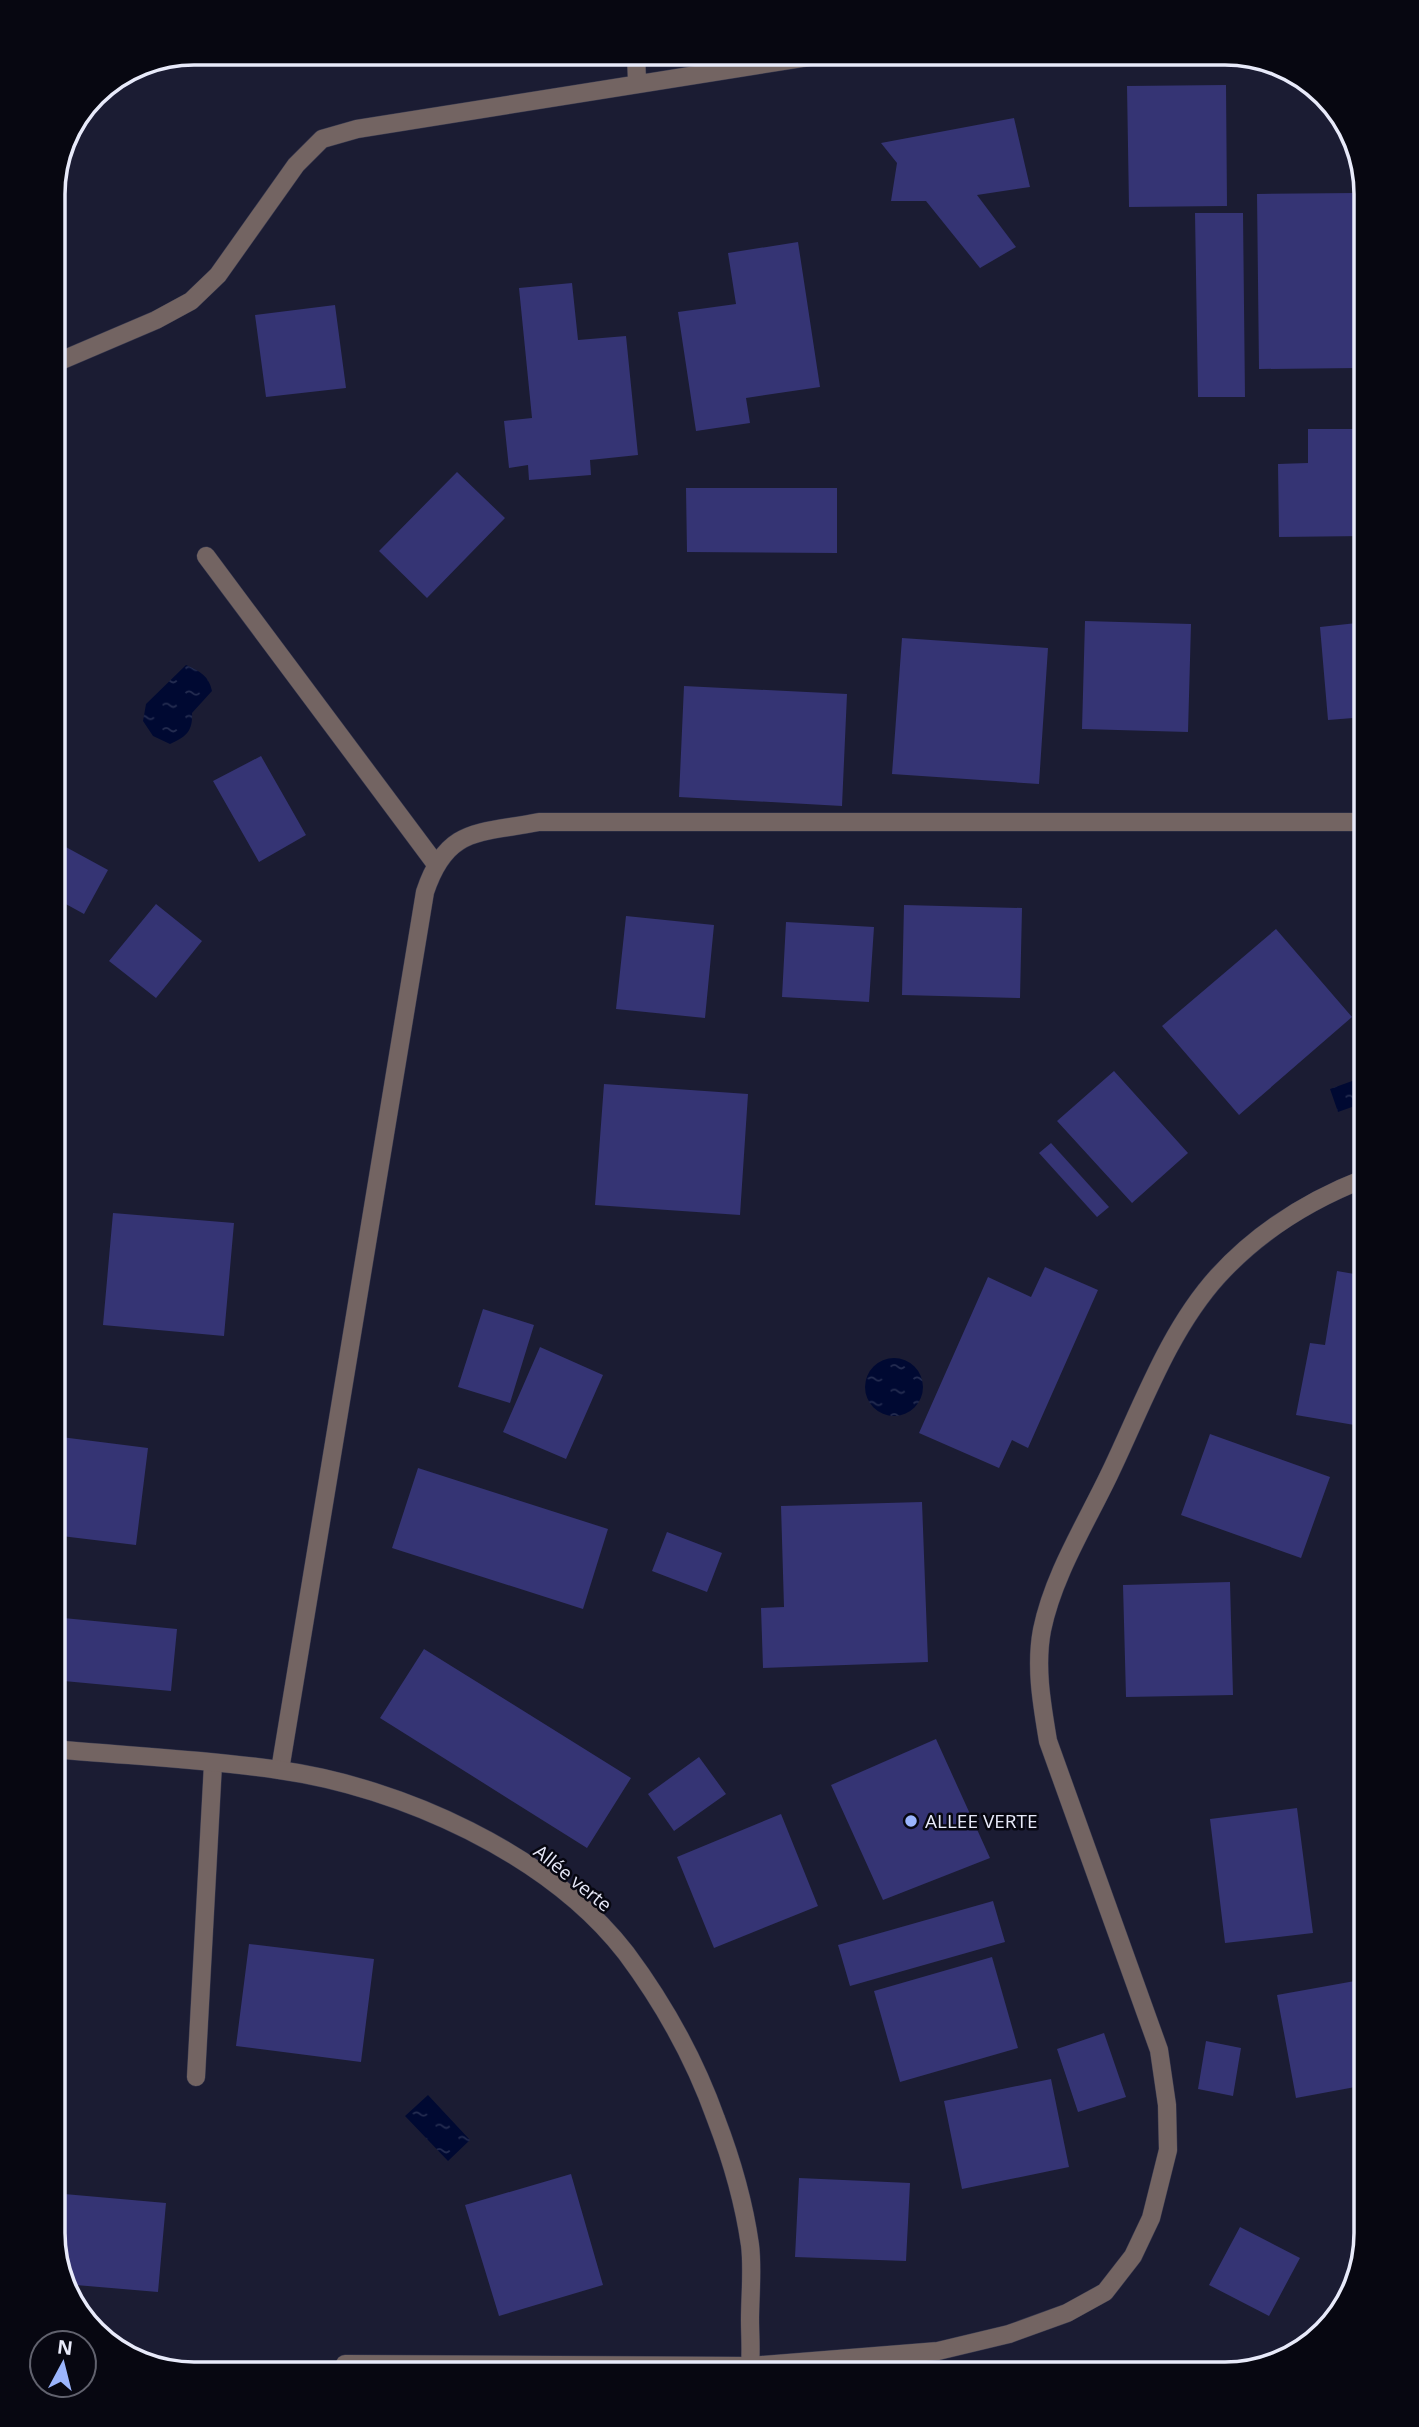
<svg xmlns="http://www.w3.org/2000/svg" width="1419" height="2427" font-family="'Open Sans',sans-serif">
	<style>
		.water { fill: url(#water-ripples) }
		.building { fill: #353474 }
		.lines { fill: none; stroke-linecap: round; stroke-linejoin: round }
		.service-casing { stroke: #38394f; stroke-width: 19 }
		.minor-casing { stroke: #38394f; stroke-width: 19 }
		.tertiary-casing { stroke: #38394f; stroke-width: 19 }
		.service { stroke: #736462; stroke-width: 18 }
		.minor { stroke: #736462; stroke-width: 18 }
		.tertiary { stroke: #736462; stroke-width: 18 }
		.poi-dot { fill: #9bb5fd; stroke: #070711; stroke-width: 2.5 }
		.labels { text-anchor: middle; stroke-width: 5; stroke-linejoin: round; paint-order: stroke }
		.poi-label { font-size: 19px; fill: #e8eafa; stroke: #070711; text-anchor: start }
		.street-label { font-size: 19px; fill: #e8eafa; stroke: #070711 }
		.rim { fill: none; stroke: #e8eafa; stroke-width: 3.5 }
	</style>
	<defs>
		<pattern id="water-ripples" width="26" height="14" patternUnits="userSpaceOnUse" patternTransform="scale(1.75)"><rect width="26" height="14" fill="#000932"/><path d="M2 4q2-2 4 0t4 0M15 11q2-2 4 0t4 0" fill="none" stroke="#252d51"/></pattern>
	</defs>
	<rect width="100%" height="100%" fill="#1b1c33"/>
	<path class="water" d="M186,665C200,671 209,676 212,691L192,713C193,731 186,737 170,744L153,736L143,721L146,704Z
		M1366,1076V1102L1338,1112L1330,1089Z
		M865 1387a29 29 0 1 1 58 0a29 29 0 1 1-58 0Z
		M428,2095L470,2140L448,2161L405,2116Z"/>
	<path class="building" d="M1226,85L1227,206L1129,207L1127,86Z
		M1014,118L1030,187L977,195L1016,247L980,268L926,201H891L897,163L881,143Z
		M1356,193L1358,368L1259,369L1257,194Z
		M1195,213H1243L1245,397H1198Z
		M798,242L820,387L746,398L750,423L696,431L678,312L736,304L728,253Z
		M572,283L578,340L626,336L638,455L590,460L591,475L529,480L528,465L509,468L504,421L532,418L519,288Z
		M335,305L346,388L266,397L255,315Z
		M1308,429H1366V536L1279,537L1278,464L1308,463Z
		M457,472L505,518L427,598L379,551Z
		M686,488H837V553L687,552Z
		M1085,621L1191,624L1188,732L1082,729Z
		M1366,622V717L1328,720L1320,627Z
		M902,638L1048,648L1039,784L892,774Z
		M684,686L847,694L842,806L679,797Z
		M261,756L306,835L259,862L213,781Z
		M53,840L108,870L84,914L53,897Z
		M156,904L202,941L156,998L109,961Z
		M904,905L1022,908L1020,998L902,995Z
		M626,916L714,925L705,1018L616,1009Z
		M786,922L874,927L869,1002L782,997Z
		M1276,929L1352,1017L1239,1115L1162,1026Z
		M1114,1071L1188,1153L1132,1203L1057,1121Z
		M604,1084L748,1094L740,1215L595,1205Z
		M1051,1143L1109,1207L1097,1217L1039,1153Z
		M113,1213L234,1223L224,1336L103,1325Z
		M1045,1267L1098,1290L1028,1448L1012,1440L999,1468L919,1433L988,1277L1031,1297Z
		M1337,1271L1366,1276V1427L1296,1415L1310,1343L1325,1345Z
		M483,1309L534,1325L510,1403L458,1387Z
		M540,1347L603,1375L566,1459L503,1432Z
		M1210,1434L1330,1477L1301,1558L1181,1515Z
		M53,1436L148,1448L136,1545L53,1535Z
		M418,1468L608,1529L583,1609L392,1548Z
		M922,1502L928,1662L763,1668L761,1608L784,1607L781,1506Z
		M667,1532L722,1553L707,1592L652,1571Z
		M1230,1582L1233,1695L1126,1697L1123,1585Z
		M53,1617L177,1629L171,1691L53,1680Z
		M424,1649L631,1778L587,1848L380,1718Z
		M936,1739L990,1858L883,1900L831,1785Z
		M699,1757L726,1794L674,1831L648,1794Z
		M1297,1808L1313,1933L1225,1943L1210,1819Z
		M781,1814L818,1906L714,1948L677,1857Z
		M993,1901L1005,1942L850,1986L838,1945Z
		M249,1944L374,1959L361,2062L236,2046Z
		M992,1957L1018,2048L900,2082L874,1991Z
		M1366,1979V2085L1296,2098L1277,1995Z
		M1104,2033L1126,2097L1078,2112L1057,2049Z
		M1206,2041L1241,2048L1233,2096L1198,2089Z
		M1051,2079L1069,2167L962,2189L944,2101Z
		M571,2174L603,2285L499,2316L465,2205Z
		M799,2178L910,2183L906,2261L795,2257Z
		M53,2193L166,2203L158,2292L64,2284L52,2233Z
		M1240,2227L1300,2258L1269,2316L1209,2285Z
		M1165,2367L1168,2374H1139Z"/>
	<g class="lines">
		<defs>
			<path id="service" d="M196,2077L213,1764"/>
			<path id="minor" d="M636,53L637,82
				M53,364L156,320L191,301L218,275L296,165L322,139L357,129L834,53
				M206,556L435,863
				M280,1770L425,892C447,826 479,834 539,822H1366
				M345,2364L750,2366L938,2351L1009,2334L1067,2313L1105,2292L1133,2256L1151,2218L1168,2150L1167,2105L1159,2050L1048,1741C1042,1705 1035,1667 1042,1630C1053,1576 1085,1525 1109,1475C1141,1409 1168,1331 1218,1276C1260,1230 1309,1200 1366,1178"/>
			<path id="tertiary" d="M53,1749C128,1756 205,1759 279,1770C401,1787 549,1854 626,1953C664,2004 695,2060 716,2119C731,2158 744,2203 750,2245C753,2269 750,2296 750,2320C750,2338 752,2357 749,2374"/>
		</defs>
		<use href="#service" class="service-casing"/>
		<use href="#minor" class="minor-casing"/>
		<use href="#tertiary" class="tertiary-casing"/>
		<use href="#service" class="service"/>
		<use href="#minor" class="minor"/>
		<use href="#tertiary" class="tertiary"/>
	</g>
	<circle class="poi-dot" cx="911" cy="1821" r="7"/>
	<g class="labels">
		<g class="poi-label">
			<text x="925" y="1828">ALLEE VERTE</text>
		</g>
		<g class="street-label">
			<text transform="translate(573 1878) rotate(39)" y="7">Allée verte</text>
		</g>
	</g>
	<path d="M0 0H1419V2427H0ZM194 65H1225A129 129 0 0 1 1354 194V2233A129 129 0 0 1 1225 2362H194A129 129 0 0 1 65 2233V194A129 129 0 0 1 194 65Z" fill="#070711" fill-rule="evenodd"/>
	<path class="rim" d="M194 65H1225A129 129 0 0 1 1354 194V2233A129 129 0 0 1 1225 2362H194A129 129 0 0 1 65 2233V194A129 129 0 0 1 194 65Z"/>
	<g transform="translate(63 2364) rotate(7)"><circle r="33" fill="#070711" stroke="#61626e" stroke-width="2"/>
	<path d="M0-5L12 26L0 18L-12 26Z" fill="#9bb5fd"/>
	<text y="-10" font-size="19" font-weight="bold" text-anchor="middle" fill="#e8eafa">N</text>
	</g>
</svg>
